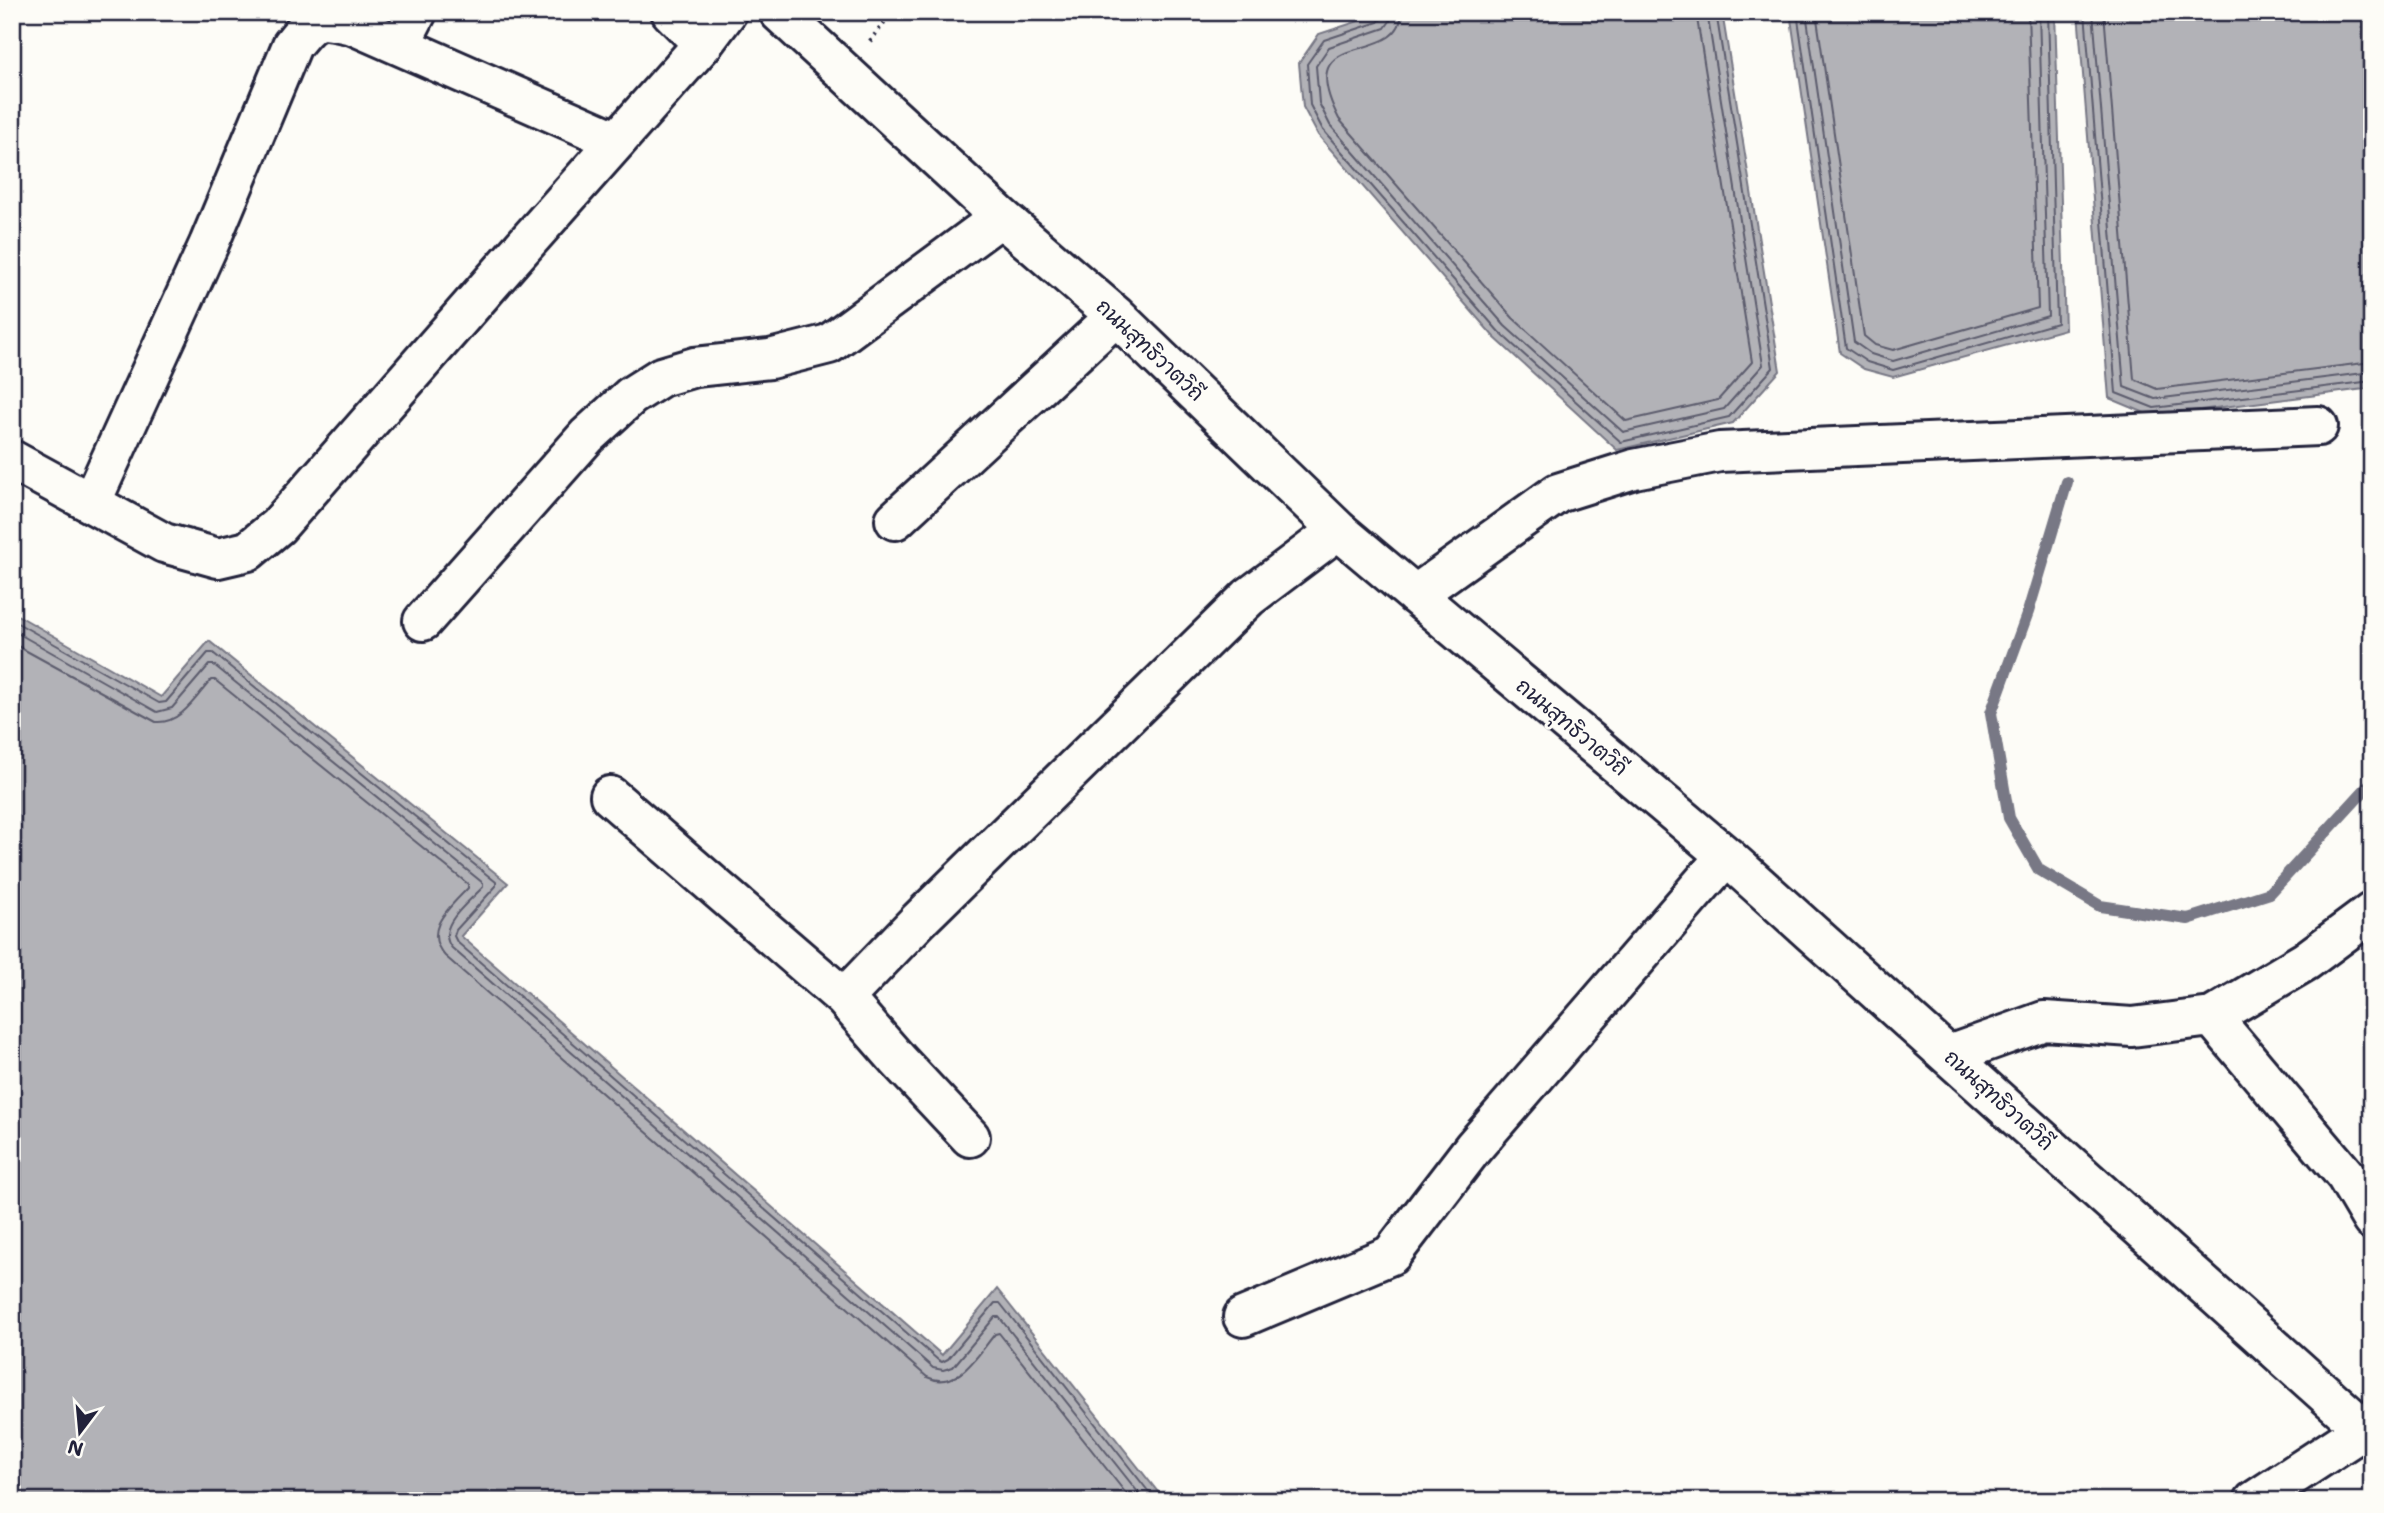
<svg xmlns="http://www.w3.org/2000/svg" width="2384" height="1513" font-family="'Shantell Sans','Playpen Sans Thai',sans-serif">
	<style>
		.water { fill: #b2b2b7; stroke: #787885; stroke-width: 2 }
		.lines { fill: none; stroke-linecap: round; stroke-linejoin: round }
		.shore { stroke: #5c5c6d; stroke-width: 2 }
		.stream { stroke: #787885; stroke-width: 12 }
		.minor-casing { stroke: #22223b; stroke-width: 44 }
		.path { stroke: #22223b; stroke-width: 4.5; stroke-dasharray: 2 5; stroke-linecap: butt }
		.minor { stroke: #fdfcf7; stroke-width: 38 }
		.labels { text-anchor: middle; stroke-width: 6; stroke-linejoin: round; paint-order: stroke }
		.street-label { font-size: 21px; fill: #22223b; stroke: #fdfcf7 }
	</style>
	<rect width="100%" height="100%" fill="#fdfcf7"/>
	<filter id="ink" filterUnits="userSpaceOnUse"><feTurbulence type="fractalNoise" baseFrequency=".0143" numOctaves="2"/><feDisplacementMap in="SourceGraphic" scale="14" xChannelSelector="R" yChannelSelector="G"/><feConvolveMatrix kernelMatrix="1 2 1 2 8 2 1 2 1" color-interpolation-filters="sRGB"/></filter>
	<g filter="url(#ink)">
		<path class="water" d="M1386,12H1722L1780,371L1733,423L1617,450L1494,337L1318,135L1303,107L1299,63L1319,34Z
			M1790,12H2055L2065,329L1893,377L1864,369L1840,353Z
			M2078,12H2372V388L2152,416L2109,398Z
			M12,612L161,697L209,641L508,883L461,936L942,1355L997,1289L1165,1501H12Z"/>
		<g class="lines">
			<path class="shore" d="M1383,12L1382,18L1378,22L1324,40L1307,64L1310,105L1323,130L1499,332L1621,442L1729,417L1773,368L1716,12
				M1392,12L1390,21L1385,28L1329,47L1316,66L1319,103L1330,125L1505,326L1623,432L1724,409L1763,365L1707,12
				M1402,12C1400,70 1289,22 1339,119L1513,318L1626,421L1718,400L1752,362L1696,12
				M1797,12L1846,348L1867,362L1893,370L2057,323L2048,12
				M1806,12L1854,342L1871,354L1893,361L2048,316L2039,12
				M1816,12L1864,336L1875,345L1893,350L2038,308L2028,12
				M2085,12L2116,393L2154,408L2372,381
				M2093,12L2124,387L2155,399L2372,372
				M2104,12L2134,379L2157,389L2372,362
				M12,620L159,703L166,702L208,653H213L496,882V886L456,930L454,936L457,942L938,1360L942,1362L948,1359L995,1303H1000L1156,1501
				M12,630L157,712L172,708L209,665H214L483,883V887C469,902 434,927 452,948L933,1368L943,1370L953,1367L995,1317H999L1145,1501
				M12,643L156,722C181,724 196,697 211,680H215L468,884V888C450,907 421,930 445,956L927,1377C958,1392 978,1354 995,1334L999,1333L1132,1501"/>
			<path class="stream" d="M2067,482L2028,612L1991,713L2009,818L2039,870L2100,906L2188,919L2270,893L2372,782"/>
			<defs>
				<path id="minor" d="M671,12L703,44
					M779,12L1001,217L1116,316L1338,530L1726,856L2372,1436
					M400,45L417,12
					M12,460L164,543L218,558L248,551L278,526L513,258L703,44L727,12
					M91,503L209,244L292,45C315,16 317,17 353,25L617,141
					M895,520L1116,316
					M1415,595L1558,493L1634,469L1720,452L2318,426
					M423,621L587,436L631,396L661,377L695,367L770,359L829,344L1001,217
					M610,796L844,998
					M2212,1017L2346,1176L2372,1220
					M1949,1055L2044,1021L2132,1027L2212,1017L2306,961L2372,912
					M970,1137L898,1060L844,998L919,920L1249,597L1338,530
					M1243,1317L1391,1255L1473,1148L1726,856
					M2254,1501L2364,1429L2372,1421"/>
			</defs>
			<use href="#minor" class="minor-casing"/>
			<path class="path" d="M870,41L893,12"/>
			<use href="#minor" class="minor"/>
		</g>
	</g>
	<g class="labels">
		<g class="street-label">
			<text transform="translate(1150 350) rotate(43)" y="7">ถนนสุทธิวาตวิถี</text>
			<text transform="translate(1572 727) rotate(40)" y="7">ถนนสุทธิวาตวิถี</text>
			<text transform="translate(1999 1100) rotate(42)" y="7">ถนนสุทธิวาตวิถี</text>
		</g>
	</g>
	<rect width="2384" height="1513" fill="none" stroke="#fdfcf7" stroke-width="42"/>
	<rect x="21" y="21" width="2342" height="1471" fill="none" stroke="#22223b" stroke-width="2.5" filter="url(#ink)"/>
	<g transform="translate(80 1432) rotate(196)" stroke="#fdfcf7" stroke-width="5" paint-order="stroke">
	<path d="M0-5L12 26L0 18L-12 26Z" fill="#22223b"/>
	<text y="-10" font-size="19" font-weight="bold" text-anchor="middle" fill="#22223b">N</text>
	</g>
</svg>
